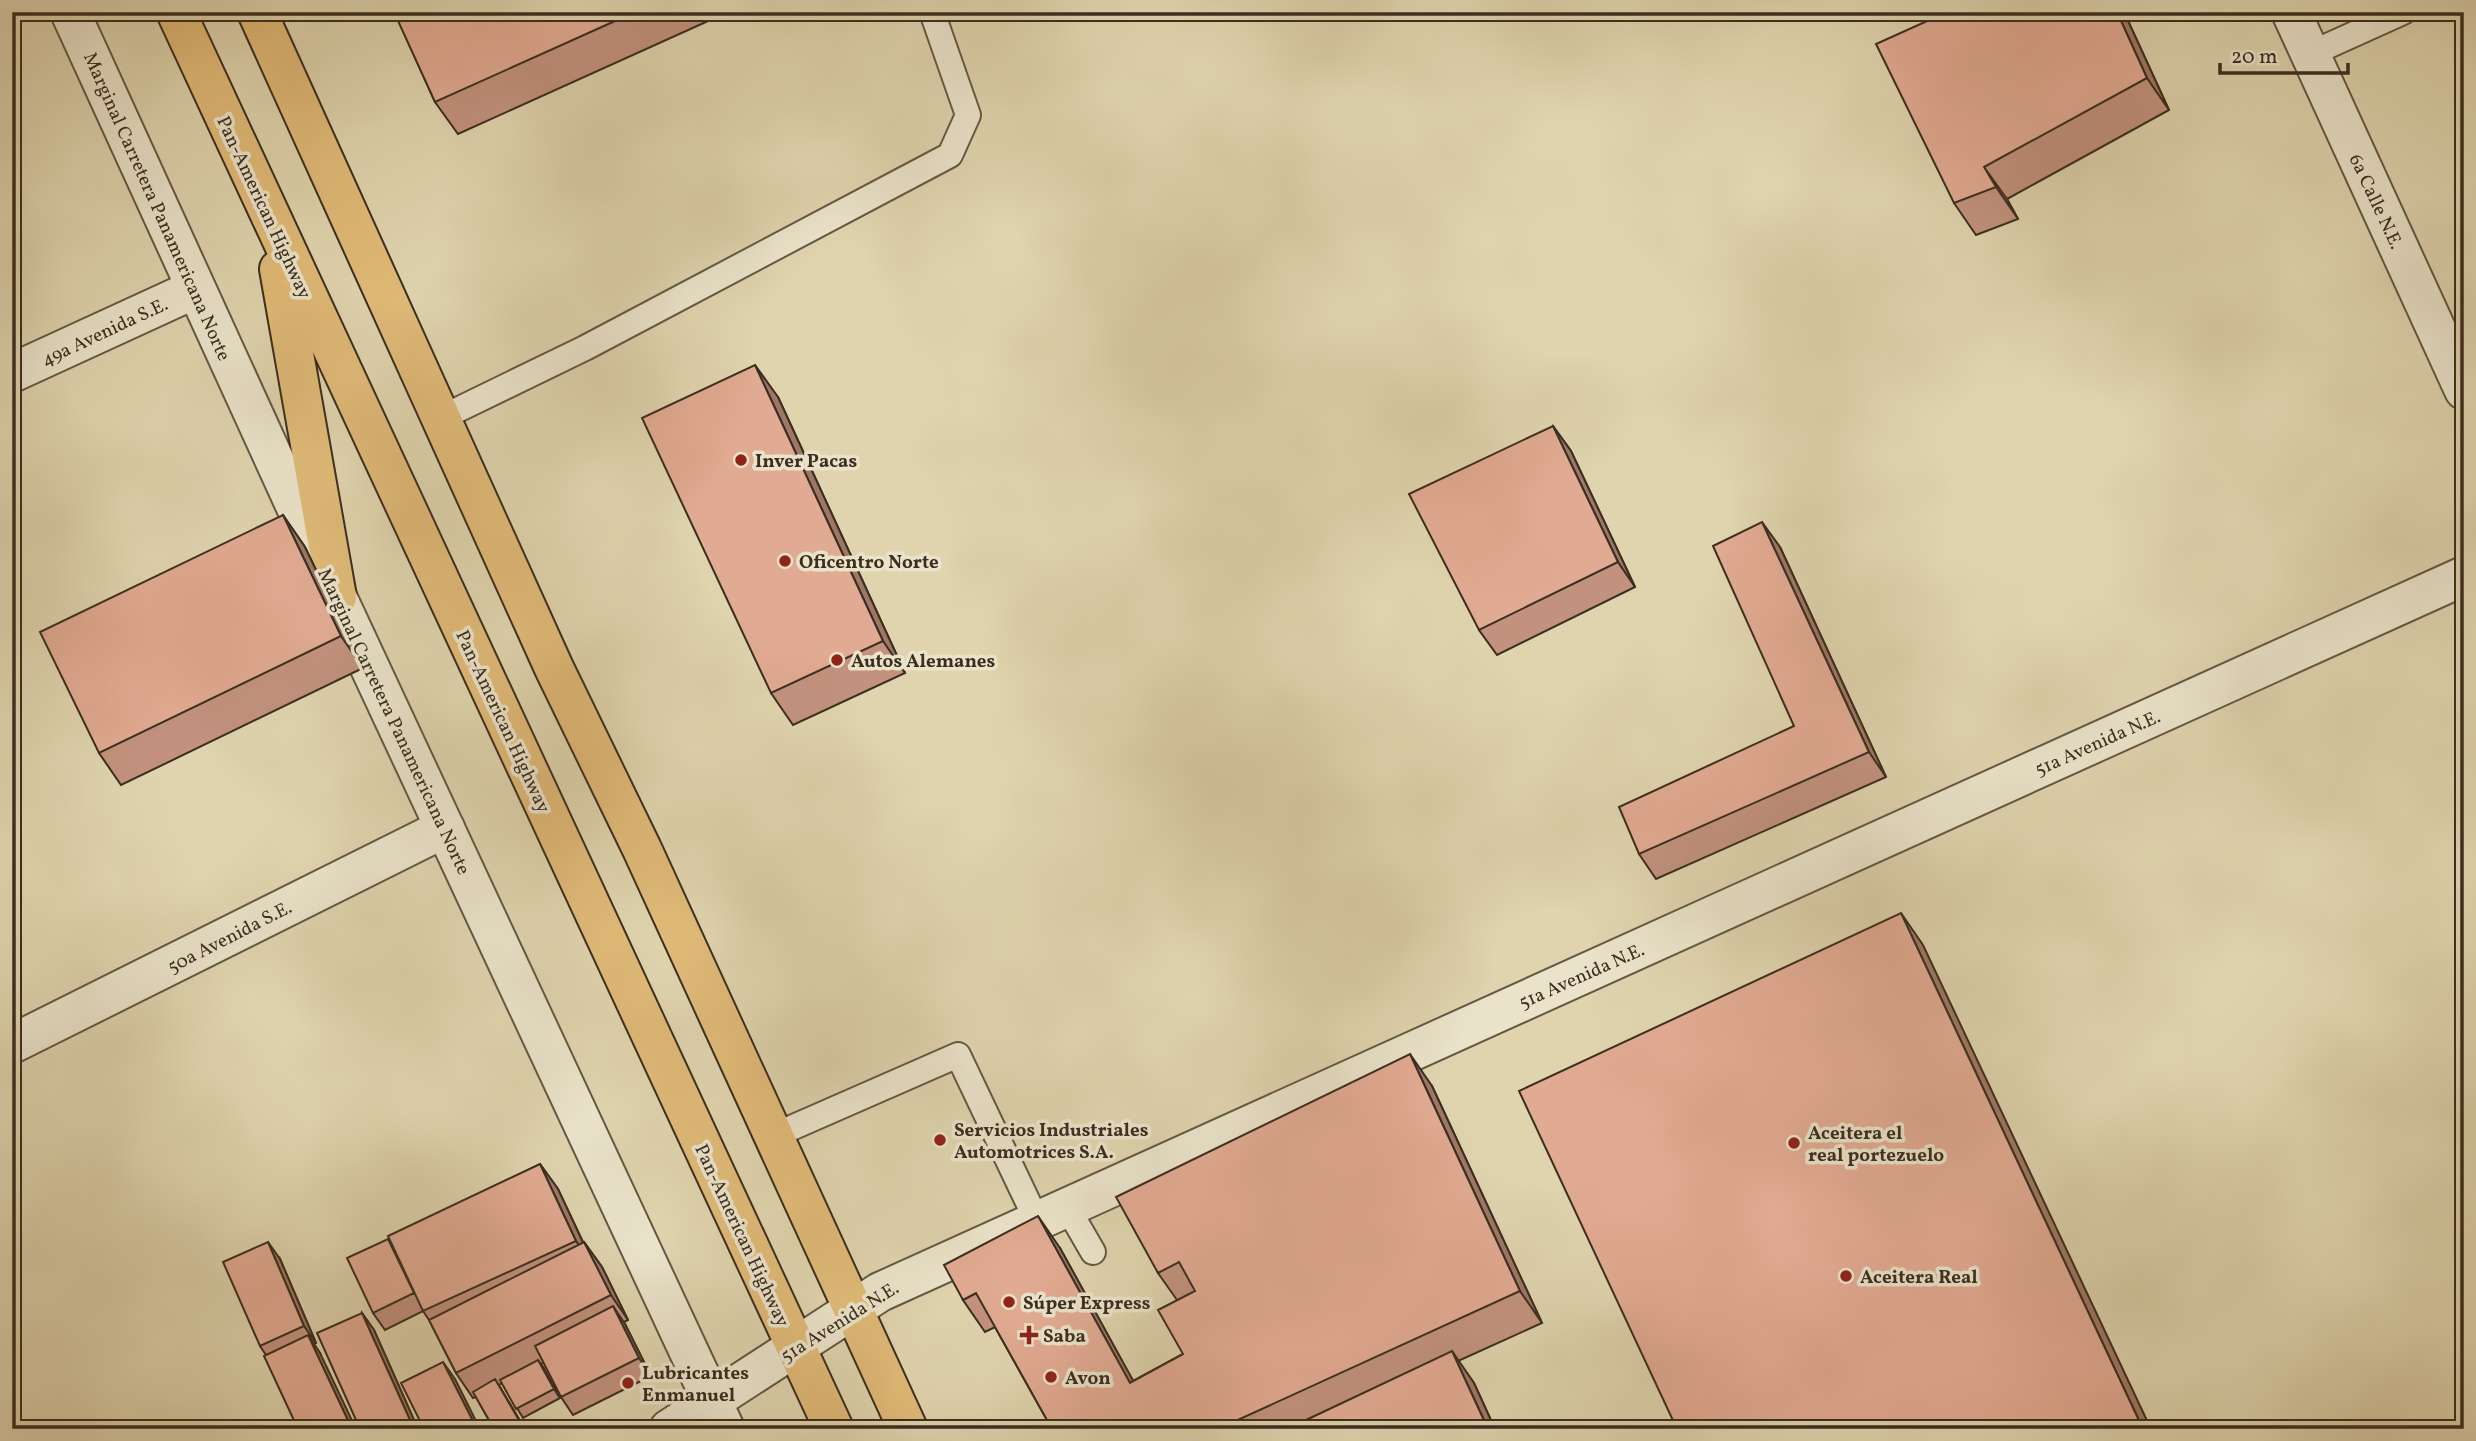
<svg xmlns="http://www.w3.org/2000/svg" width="2476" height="1441" font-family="Vollkorn,serif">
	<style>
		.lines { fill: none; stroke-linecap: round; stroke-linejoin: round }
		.service-casing { stroke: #645844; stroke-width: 28 }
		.minor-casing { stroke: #645844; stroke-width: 42 }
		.tertiary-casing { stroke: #645844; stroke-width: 42 }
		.trunk-casing { stroke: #3b2e20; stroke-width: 42 }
		.service { stroke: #eae3ca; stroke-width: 24 }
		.minor { stroke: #eae3ca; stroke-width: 38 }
		.tertiary { stroke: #eae3ca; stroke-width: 38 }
		.trunk { stroke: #e0ba77; stroke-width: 38 }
		.wall { fill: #c2927e; stroke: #3b2e20; stroke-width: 2 }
		.shaded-wall { fill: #9e7766; stroke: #3b2e20; stroke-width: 2 }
		.building { fill: #e1aa92; stroke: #3b2e20; stroke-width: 2 }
		.poi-dot { fill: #8f2418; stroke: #eae3ca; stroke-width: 2.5 }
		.labels { text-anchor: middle; stroke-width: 7; stroke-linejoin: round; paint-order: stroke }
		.street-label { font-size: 19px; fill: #3b2e20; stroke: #eae3ca }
		.poi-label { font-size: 19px; font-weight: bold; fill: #3b2e20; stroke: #eae3ca; text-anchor: start }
	</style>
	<rect width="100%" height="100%" fill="#dfd4ae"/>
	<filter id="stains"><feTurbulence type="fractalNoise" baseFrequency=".00286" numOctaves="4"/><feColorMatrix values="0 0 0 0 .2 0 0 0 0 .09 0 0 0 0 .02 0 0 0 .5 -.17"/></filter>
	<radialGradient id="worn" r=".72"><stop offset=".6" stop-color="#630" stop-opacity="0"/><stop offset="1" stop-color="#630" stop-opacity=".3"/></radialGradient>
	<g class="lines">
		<defs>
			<path id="service" d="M2310,54L2403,12
				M443,417L585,348L950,155L968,115L932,12
				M773,1136L958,1055L1037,1221
				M1067,1207L1093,1252"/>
			<path id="minor" d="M12,373L195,289
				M12,1044L445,828
				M669,1429L880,1292L2464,576"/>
			<path id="tertiary" d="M70,12L337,597L725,1429
				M2291,12L2464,390"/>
			<path id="trunk" d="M176,12L834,1429
				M257,12L554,668L642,849L908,1429
				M279,269L337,597"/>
		</defs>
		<use href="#service" class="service-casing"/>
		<use href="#minor" class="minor-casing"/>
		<use href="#tertiary" class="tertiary-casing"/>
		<use href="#trunk" class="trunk-casing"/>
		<use href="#service" class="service"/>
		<use href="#minor" class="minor"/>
		<use href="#tertiary" class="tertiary"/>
		<use href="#trunk" class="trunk"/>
	</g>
	<path class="wall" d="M393,12H728L458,134L435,102L395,13Z
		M1947,12H2124L2169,110L2007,199L2018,219L1976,235L1954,203Z
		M778,397L905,673L793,725L771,693Z
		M1553,426L1571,451L1635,587L1497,655L1479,630Z
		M283,515L305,547L363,668L121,785L99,753Z
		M1780,547L1886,777L1656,879L1639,854L1794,726Z
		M1432,1086L1542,1323L1458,1361L1474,1383L1495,1429H1052L995,1327L985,1332L963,1300L1060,1248L1133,1381L1183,1354L1177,1300L1158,1273Z
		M540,1164L558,1189L583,1242H584L602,1267L628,1320L624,1322L651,1376L573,1415L561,1397L544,1362L541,1364L560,1398L523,1418L502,1383L499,1385L525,1429H494L476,1397L473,1398L456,1373L429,1320L423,1311L385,1330L373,1313L388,1239Z
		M280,1259L316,1343L314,1344L320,1353L266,1355L260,1346Z
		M362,1313L374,1330L418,1429H360Z"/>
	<path class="shaded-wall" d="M2117,12H2124L2169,110L2147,78Z
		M1984,167L2007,199L2018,219L1996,187Z
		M755,365L778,397L905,673L883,641Z
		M1553,426L1571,451L1635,587L1618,562Z
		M283,515L305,547L363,668L341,636Z
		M1762,522L1780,547L1886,777L1869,752Z
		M1901,913L1923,945L2151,1429H2143Z
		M1410,1054L1432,1086L1542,1323L1520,1291Z
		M540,1164L558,1189L594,1266L576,1241Z
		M1038,1216L1060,1248L1152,1415L1130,1383Z
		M268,1242L280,1259L316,1343L304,1326Z
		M584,1242L602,1267L628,1320L611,1295Z
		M613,1306L625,1324L651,1376L639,1358Z
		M362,1313L374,1330L418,1429H416L410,1420Z
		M308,1335L320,1353L356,1429H352Z
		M1452,1351L1474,1383L1495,1429H1488Z
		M538,1360L544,1368L560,1398L554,1389Z
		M443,1362L455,1379L480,1429H477Z"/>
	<path class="building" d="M394,12H635L435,102Z
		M1947,12H2117L2147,78L1984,167L1996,187L1954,203L1876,44Z
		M755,365L883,641L771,693L642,418Z
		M1553,426L1618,562L1479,630L1409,494Z
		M283,515L341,636L99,753L40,632Z
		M1762,522L1869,752L1639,854L1619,807L1794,726L1713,546Z
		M1901,913L2143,1429H1677L1519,1091Z
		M1410,1054L1520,1291L1218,1429H1052L976,1293L963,1300L944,1265L1038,1216L1130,1383L1183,1354L1158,1310L1195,1291L1179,1262L1158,1273L1116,1197Z
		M540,1164L576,1241L423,1311L388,1236Z
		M388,1239L414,1293L373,1313L347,1258Z
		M268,1242L304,1326L260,1346L223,1262Z
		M584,1242L611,1295L456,1373L429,1320Z
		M613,1306L639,1358L561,1397L535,1346Z
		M362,1313L410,1420L391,1429H360L317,1333Z
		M308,1335L352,1429H298L264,1356Z
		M1452,1351L1488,1429H1287Z
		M538,1360L554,1389L516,1409L500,1380Z
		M443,1362L477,1429H424L401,1383Z
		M495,1379L520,1422L507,1429H494L473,1392Z"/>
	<g class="poi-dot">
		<circle cx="741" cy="460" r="7"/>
		<circle cx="785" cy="561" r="7"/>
		<circle cx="837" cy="660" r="7"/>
		<circle cx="940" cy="1140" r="7"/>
		<circle cx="1794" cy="1143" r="7"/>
		<circle cx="1846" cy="1276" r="7"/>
		<circle cx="1009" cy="1302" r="7"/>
		<path d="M1025.5 1324.5h7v7h7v7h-7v7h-7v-7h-7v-7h7z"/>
		<circle cx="1051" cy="1377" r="7"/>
		<circle cx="628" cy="1383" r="7"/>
	</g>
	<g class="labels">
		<g class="street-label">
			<text transform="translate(2377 201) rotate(65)" y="7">6a Calle N.E.</text>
			<text transform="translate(158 206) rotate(66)" y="7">Marginal Carretera Panamericana Norte</text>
			<text transform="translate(265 207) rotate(65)" y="7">Pan-American Highway</text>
			<text transform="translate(104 331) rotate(-25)" y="7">49a Avenida S.E.</text>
			<text transform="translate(395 721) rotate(65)" y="7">Marginal Carretera Panamericana Norte</text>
			<text transform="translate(504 721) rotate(65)" y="7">Pan-American Highway</text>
			<text transform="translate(2097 742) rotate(-24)" y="7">51a Avenida N.E.</text>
			<text transform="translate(229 936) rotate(-27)" y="7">50a Avenida S.E.</text>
			<text transform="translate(1581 975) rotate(-24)" y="7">51a Avenida N.E.</text>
			<text transform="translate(743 1235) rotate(65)" y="7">Pan-American Highway</text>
			<text transform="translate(839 1321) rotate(-32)" y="7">51a Avenida N.E.</text>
		</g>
		<g class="poi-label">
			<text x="755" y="467">Inver Pacas</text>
			<text x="799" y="568">Oficentro Norte</text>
			<text x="851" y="667">Autos Alemanes</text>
			<text x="954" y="1136">Servicios Industriales<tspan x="954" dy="22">Automotrices S.A.</tspan></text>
			<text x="1808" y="1139">Aceitera el<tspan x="1808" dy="22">real portezuelo</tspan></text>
			<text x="1860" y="1283">Aceitera Real</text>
			<text x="1023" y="1309">Súper Express</text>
			<text x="1043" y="1342">Saba</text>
			<text x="642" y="1379">Lubricantes<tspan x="642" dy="22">Enmanuel</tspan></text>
			<text x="1065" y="1384">Avon</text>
		</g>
	</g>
	<rect width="2476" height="1441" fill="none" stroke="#dfd4ae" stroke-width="42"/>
	<rect x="14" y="14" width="2448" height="1413" fill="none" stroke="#3b2e20" stroke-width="3.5"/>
	<rect x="21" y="21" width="2434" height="1399" fill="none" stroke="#3b2e20" stroke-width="2"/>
	<path d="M2220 63v10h128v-10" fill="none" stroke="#3b2e20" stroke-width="3.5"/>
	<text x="2231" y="63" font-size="21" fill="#3b2e20" stroke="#eae3ca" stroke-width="5" paint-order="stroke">20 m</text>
	<rect width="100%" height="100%" filter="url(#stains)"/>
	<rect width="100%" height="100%" fill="url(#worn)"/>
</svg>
